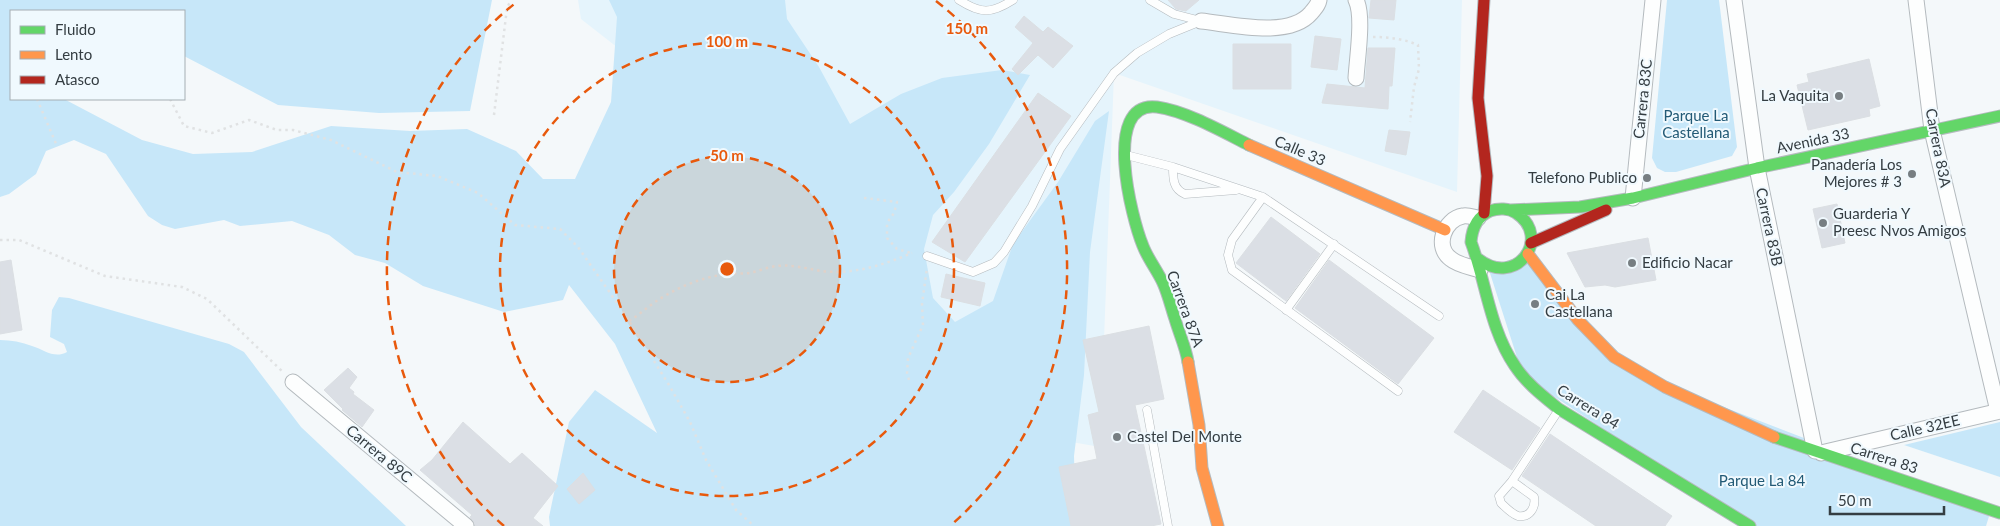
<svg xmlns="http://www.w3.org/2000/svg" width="2000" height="526" font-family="Lato,sans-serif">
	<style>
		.built { fill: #e5f4fc }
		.green { fill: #c7e7f9 }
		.building { fill: #dbdfe5; stroke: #dbdfe3 }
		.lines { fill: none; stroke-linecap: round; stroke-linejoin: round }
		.lane-casing { stroke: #b4babe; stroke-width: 9 }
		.street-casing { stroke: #b4babe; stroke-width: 17 }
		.fast-casing { stroke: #b4babe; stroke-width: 13 }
		.slow-casing { stroke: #b4babe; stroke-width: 13 }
		.jam-casing { stroke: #b4babe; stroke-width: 13 }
		.path { stroke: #e0e2e3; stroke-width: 2.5; stroke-dasharray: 2.5 4; stroke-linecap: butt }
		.lane { stroke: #fdfefe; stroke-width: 8 }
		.street { stroke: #fdfefe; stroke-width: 15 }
		.fast { stroke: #63d668; stroke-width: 11 }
		.slow { stroke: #ff974d; stroke-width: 11 }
		.jam { stroke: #b3261e; stroke-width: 11 }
		.ring { fill: none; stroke: #e8590c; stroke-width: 2.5; stroke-dasharray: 9 6 }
		.poi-dot { fill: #777e82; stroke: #f0f9fe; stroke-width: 2 }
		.labels { text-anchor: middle; stroke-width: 4; stroke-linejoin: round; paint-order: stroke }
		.poi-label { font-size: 15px; fill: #343d42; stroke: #f0f9fe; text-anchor: start }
		.street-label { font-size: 15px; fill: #343d42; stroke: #f0f9fe }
		.park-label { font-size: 15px; fill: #225a76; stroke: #f0f9fe }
		.centre { fill: #e8590c; stroke: #f0f9fe; stroke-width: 2.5 }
		.ring-label { font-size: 15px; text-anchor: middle; font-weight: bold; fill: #e8590c; stroke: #f0f9fe; stroke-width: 4; stroke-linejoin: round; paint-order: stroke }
	</style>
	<rect width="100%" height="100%" fill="#f4f8fa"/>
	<path class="built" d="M578,0H1462L1457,192L1114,73L1100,447L981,426L659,80L581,19Z"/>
	<path class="green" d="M0,0H492L470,111L379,113L278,105L184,56V11H11V99H64L142,140L193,154L252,152L331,126L410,131L467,129L516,151L543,179H575L611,102L617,17L609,0H785L787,19L819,67L850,124L901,94L942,78L1002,70L1030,75L989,144L954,192L933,215L924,249L933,298L955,322L993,301L1013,244L1058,182L1095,121L1109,111L1090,252L1084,375L1074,456L1076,526H550L549,517L569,422L595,390L657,433L615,344L569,285L563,300L504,312L423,286L385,263L355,255L329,235L292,221L240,226L224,220L175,229L162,225L148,216L106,154L74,140L46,151L36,174L9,194L0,197Z
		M1667,0H1719L1737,147L1732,156L1676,172H1665L1657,168L1652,158Z
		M1528,254L1587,331L1651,379L1991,510L1986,526H1751L1523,376L1488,267Z
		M59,297L69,298L229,344L244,352L301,427L406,526H0V340C11,340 22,342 32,346C45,350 54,359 67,352L64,344L50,337L52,310Z
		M2000,422V477L1904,445Z"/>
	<path class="building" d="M1168,0H1199L1186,11L1176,9Z
		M1371,0H1396L1394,20L1369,18Z
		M1024,16L1043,32L1048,27L1073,46L1053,68L1038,55L1018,75L1012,69L1033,43L1015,27Z
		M1315,36L1341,39L1337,70L1311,67Z
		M1233,44H1291V89H1233Z
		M1368,48H1395L1392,86H1389L1388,109L1322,103L1327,84L1365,88Z
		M1869,59L1880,106L1869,109L1870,116L1808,130L1797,85L1809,82L1807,74Z
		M1038,93L1071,116L965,262L932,242Z
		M1389,130L1410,132L1406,155L1385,151Z
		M1837,204L1845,243L1822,248L1813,209Z
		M1271,217L1320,254L1286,301L1236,263Z
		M1648,238L1656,280L1615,287L1605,285L1585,287L1567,253Z
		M11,260L22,330L0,334V262Z
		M1329,260L1434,338L1398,384L1295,308Z
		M946,274L985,283L980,306L941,297Z
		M1149,326L1164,399L1135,405L1161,524L1151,526H1071L1059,467L1097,459L1088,415L1099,412L1083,340Z
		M348,368L357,377L349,388L354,392L353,394L374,410L362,427L342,410L343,409L324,390Z
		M1483,390L1540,428L1512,470L1454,432Z
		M463,422L510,464L522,453L558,486L533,518L543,526H475L470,517L472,515L420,470L432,460Z
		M1550,434L1672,516L1665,526H1596L1522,476Z
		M583,473L595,490L579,504L567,489Z"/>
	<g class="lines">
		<defs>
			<path id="lane" d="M959,0C981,14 991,14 1013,0
				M1150,0L1174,14L1201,21
				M1126,155L1173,167L1263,197L1439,316
				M1173,167C1173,179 1173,189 1185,194L1236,190
				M1263,197L1232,240L1228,255L1232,270L1398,391
				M927,256L973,272L994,263L1004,252L1032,206L1060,149L1114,73L1137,53L1169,34L1201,21
				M1286,310L1334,244
				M1147,410L1168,526
				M1512,481L1534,497C1536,507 1530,518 1518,516C1512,514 1505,507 1501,503L1499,496L1512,481L1558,411"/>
			<path id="street" d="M1734,0L1757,168L1815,451
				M1916,0L1932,130L1998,411
				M1201,21C1231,24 1289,39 1311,13C1314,9 1318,6 1319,0
				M1356,78C1357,59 1364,16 1356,0
				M1633,198L1653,0
				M1478,218C1473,217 1467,215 1463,216C1444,219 1434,247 1451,259C1458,265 1471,267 1480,270
				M293,382L466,526
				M1821,453L2000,411"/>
			<path id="fast" d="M1510,210L1580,207L1633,198L1757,168L2000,116
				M1477,258C1516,290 1553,237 1516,213C1509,208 1498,208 1490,211C1476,217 1472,229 1471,242C1486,282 1490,330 1515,366C1526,383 1543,396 1559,409L1750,526
				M1188,362C1186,348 1179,333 1175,319C1171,307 1168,294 1163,283C1157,270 1148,259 1143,246C1132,220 1101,100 1157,107C1186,111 1223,132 1249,145
				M1774,437L2000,513"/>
			<path id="slow" d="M1249,145L1445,230
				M1528,254L1578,320L1614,357L1665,387L1774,437
				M1188,362L1199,425L1202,468L1218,526"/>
			<path id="jam" d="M1484,0L1478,98L1487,176L1484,213
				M1531,243L1606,210"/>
		</defs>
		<use href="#lane" class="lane-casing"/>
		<use href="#street" class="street-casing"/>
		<use href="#fast" class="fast-casing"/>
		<use href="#slow" class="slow-casing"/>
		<use href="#jam" class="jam-casing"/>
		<path class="path" d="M1373,37C1389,37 1404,39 1418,45L1419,69L1414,87L1410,122
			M37,99L57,146
			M170,99L184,126L212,133L249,120L277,130H293L331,140L397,172L437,176L478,193L515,225L560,229L578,247L624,313L669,385L690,422L706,460L736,510L754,526
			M494,115L507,8L511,0
			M864,198L897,202L894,213L887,223V238L897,249L911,253
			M0,240H19L105,276L182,287L207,299L283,372
			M629,321C641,314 650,304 663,297C683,285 704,277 727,274C735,273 743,274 750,273C759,271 768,267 777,266C792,264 807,269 822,271C852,275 884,265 912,253
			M909,380L907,373L908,358L923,325L922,304L927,268"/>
		<use href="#lane" class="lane"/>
		<use href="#street" class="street"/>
		<use href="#fast" class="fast"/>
		<use href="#slow" class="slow"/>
		<use href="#jam" class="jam"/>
	</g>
	<circle cx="727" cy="269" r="113" fill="#e8590c" fill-opacity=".12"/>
	<g class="ring">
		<circle cx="727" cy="269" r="113"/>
		<circle cx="727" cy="269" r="227"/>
		<path d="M504 526A340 340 0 0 1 518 1M936 1A340 340 0 0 1 950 526"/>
	</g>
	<g class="poi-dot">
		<circle cx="1839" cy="96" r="5"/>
		<circle cx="1912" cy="174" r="5"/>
		<circle cx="1647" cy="178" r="5"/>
		<circle cx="1823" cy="223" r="5"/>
		<circle cx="1632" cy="263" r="5"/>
		<circle cx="1535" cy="304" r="5"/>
		<circle cx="1117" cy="437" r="5"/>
	</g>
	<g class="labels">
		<g class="poi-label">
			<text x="1829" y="101" text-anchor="end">La Vaquita</text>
			<text x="1902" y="170" text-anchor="end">Panadería Los<tspan x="1902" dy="17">Mejores # 3</tspan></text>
			<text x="1637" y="183" text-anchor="end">Telefono Publico</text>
			<text x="1833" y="219">Guarderia Y<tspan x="1833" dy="17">Preesc Nvos Amigos</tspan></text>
			<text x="1642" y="268">Edificio Nacar</text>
			<text x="1545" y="300">Cai La<tspan x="1545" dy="17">Castellana</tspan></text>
			<text x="1127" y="442">Castel Del Monte</text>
		</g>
		<g class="street-label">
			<text transform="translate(1643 99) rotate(-84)" y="5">Carrera 83C</text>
			<text transform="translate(1813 141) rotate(-12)" y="5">Avenida 33</text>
			<text transform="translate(1938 148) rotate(79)" y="5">Carrera 83A</text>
			<text transform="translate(1300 151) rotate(23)" y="5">Calle 33</text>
			<text transform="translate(1769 227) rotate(78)" y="5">Carrera 83B</text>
			<text transform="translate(1185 309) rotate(70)" y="5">Carrera 87A</text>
			<text transform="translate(1588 407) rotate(32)" y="5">Carrera 84</text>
			<text transform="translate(1925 428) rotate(-13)" y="5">Calle 32EE</text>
			<text transform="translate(379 454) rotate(40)" y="5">Carrera 89C</text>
			<text transform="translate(1884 458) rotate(18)" y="5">Carrera 83</text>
		</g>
		<g class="park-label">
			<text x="1696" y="121">Parque La<tspan x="1696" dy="17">Castellana</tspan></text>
			<text x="1762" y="486">Parque La 84</text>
		</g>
	</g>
	<circle cx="727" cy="269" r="8" class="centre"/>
	<g class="ring-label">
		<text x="967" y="34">150 m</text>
		<text x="727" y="47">100 m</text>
		<text x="727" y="161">50 m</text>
	</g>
	<rect x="10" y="10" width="175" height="90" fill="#f0f9fe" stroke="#a5aeb3"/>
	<rect x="20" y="26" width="25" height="8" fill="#63d668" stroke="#a5aeb3"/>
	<text x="55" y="35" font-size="15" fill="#343d42">Fluido</text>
	<rect x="20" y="51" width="25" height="8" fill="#ff974d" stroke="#a5aeb3"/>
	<text x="55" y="60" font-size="15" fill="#343d42">Lento</text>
	<rect x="20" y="76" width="25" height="8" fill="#b3261e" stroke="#a5aeb3"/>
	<text x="55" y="85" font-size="15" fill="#343d42">Atasco</text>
	<path d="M1830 506v8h114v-8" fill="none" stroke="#343d42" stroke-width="2.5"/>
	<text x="1838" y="506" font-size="15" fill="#343d42" stroke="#f0f9fe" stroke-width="4" paint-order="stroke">50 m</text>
</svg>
